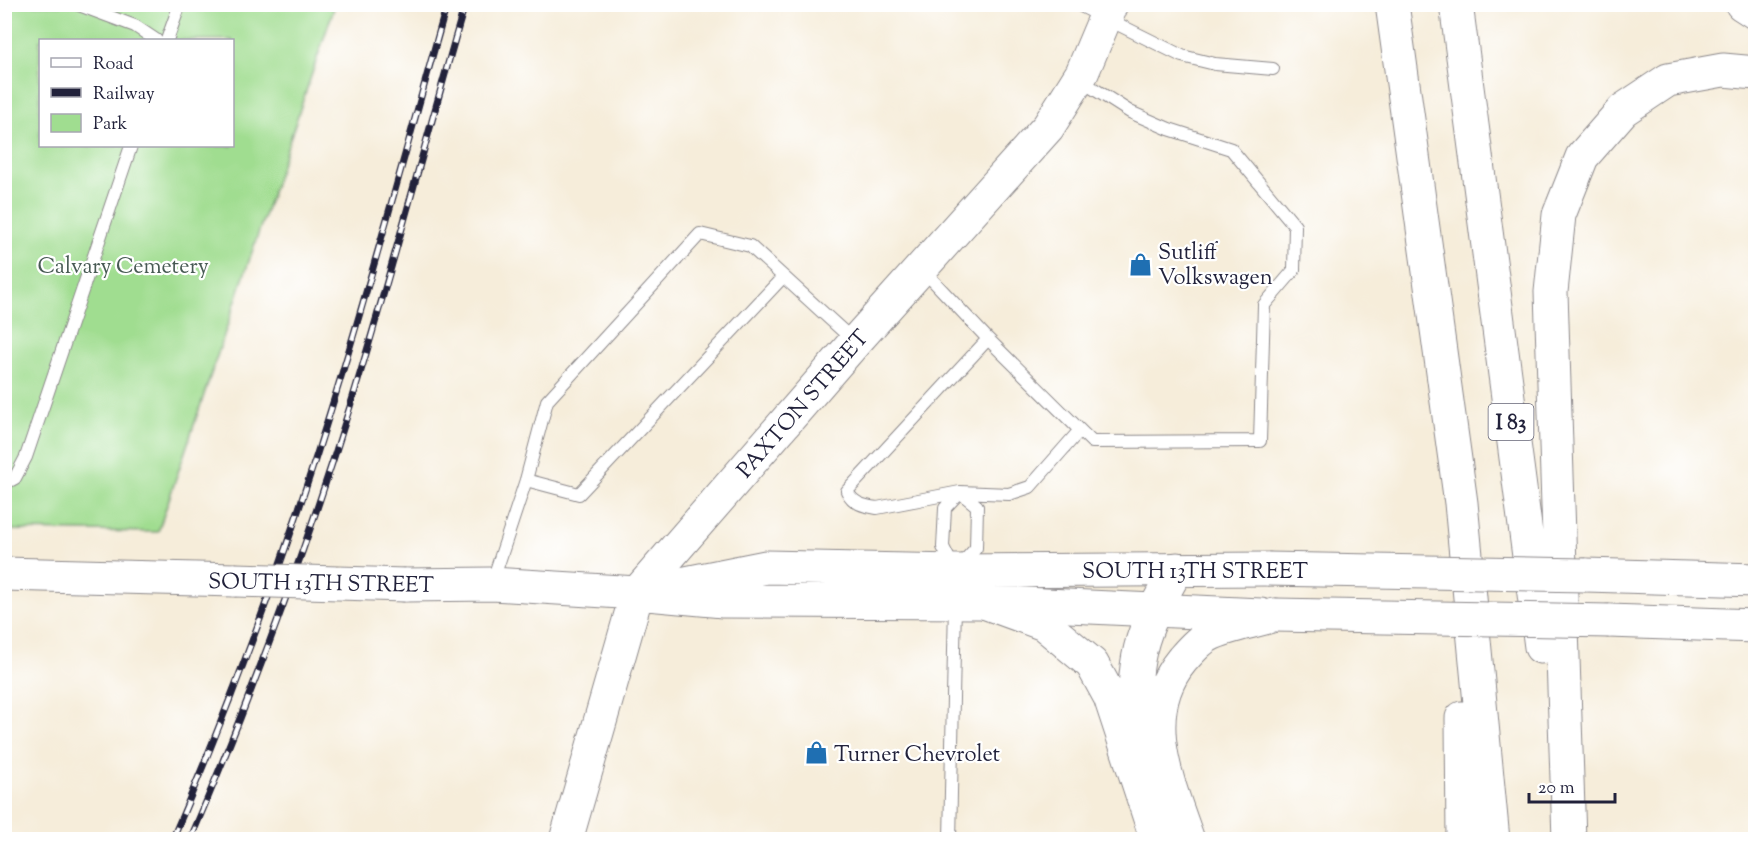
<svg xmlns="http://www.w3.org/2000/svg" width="1760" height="844" font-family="'Sorts Mill Goudy',serif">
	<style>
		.green { fill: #a0dd90; stroke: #618066; stroke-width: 1.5; fill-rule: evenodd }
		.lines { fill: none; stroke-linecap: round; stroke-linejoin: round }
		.service-casing { stroke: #8c888a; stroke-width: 14 }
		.secondary-casing { stroke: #8c888a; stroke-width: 35 }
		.primary-casing { stroke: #8c888a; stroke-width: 35 }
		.trunk-casing { stroke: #8c888a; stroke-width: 35 }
		.motorway-casing { stroke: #8c888a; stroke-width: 35 }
		.service { stroke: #fff; stroke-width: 12 }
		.secondary { stroke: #fff; stroke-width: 33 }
		.primary { stroke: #fff; stroke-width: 33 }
		.trunk { stroke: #fff; stroke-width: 33 }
		.motorway { stroke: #fff; stroke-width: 33 }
		.rail-casing { stroke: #22223b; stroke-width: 7 }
		.rail { stroke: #fff; stroke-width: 4.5; stroke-dasharray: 14; stroke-linecap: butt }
		.secondary-bridge-casing { stroke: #8c888a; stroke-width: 35; stroke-linecap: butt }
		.trunk-bridge-casing { stroke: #8c888a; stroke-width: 35; stroke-linecap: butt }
		.secondary-bridge { stroke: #fff; stroke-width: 33 }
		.trunk-bridge { stroke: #fff; stroke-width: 33 }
		.labels { text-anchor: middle; stroke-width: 4.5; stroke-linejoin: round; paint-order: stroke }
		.shield { fill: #fff; stroke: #646476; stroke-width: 1.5 }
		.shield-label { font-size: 21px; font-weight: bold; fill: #22223b }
		.poi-label { font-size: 22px; fill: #22223b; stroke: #fff; text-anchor: start }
		.park-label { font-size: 22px; fill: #485a54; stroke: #fff }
		.street-label { font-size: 22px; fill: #22223b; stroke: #fff }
	</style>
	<rect width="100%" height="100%" fill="#fff"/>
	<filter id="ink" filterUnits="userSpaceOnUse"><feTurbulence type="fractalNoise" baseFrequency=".0167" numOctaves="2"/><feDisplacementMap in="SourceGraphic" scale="12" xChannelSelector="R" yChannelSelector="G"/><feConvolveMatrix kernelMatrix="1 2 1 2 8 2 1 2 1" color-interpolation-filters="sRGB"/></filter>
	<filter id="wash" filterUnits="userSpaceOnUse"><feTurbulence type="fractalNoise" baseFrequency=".008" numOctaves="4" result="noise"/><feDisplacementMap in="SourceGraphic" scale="24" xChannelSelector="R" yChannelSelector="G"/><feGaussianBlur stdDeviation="1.35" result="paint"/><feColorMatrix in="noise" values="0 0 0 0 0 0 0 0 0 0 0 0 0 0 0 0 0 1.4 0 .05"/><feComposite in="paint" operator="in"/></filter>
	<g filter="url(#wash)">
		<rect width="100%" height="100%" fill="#f6edda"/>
		<path class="green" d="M5,5H335L158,532L5,530ZM40,40H232V146H40Z"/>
	</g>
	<g filter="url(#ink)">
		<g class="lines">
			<defs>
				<path id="service" d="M76,4L135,26L156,40
					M1077,4L1182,56L1215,64L1273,69
					M167,40L180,4
					M922,269L988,339L1092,442L1260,441L1264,305L1294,270L1295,226L1231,149L1169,129L1130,112L1080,80
					M988,339L847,491C853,504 864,506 877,508L960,492L1009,494L1030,487L1080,430
					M526,480L579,494L783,277
					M4,484L15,478L26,457L131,146
					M960,492L977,506L976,548L955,571L943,547L945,508Z
					M492,583L526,480L547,401L700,234L750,246L855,342
					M950,840L955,603"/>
				<path id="secondary" d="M4,574L235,580
					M405,585L492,584L637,593"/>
				<path id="primary" d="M637,593L855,342L1048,127L1082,73L1111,4"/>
				<path id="trunk" d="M1586,575L1756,580
					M671,586L766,567L955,571L1268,569
					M637,593L723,601L984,602L1261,615
					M1609,621L1756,626
					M566,840L637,593"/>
				<path id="motorway" d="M1392,4L1461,503L1493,840
					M1456,4L1541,647
					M1742,4L1756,13
					M984,602L1044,624L1092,664L1110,697L1157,840
					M1462,718L1463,840
					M1136,736C1132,659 1138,636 1177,569
					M1188,840C1168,782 1137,714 1182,660C1189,652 1199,640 1209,635C1229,625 1254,622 1275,615
					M1569,840L1551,292L1559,215L1582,157L1623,110L1668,80L1723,70L1756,73"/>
			</defs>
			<use href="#service" class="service-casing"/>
			<use href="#secondary" class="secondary-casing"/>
			<use href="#primary" class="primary-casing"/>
			<use href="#trunk" class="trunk-casing"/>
			<use href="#motorway" class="motorway-casing"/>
			<use href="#service" class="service"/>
			<use href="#secondary" class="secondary"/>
			<use href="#primary" class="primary"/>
			<use href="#trunk" class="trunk"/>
			<use href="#motorway" class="motorway"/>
			<defs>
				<path id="rail" d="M172,840C235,694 290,544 336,393C376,264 410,134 447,4
					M190,840C252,695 307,547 353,397C393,267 427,135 465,4"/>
			</defs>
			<use href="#rail" class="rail-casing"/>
			<use href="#rail" class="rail"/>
			<defs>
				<path id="secondary-bridge" d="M235,580L405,585"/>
				<path id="trunk-bridge" d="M1268,569L1586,575
					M1275,615L1609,621"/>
			</defs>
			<use href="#secondary-bridge" class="secondary-bridge-casing"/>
			<use href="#trunk-bridge" class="trunk-bridge-casing"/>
			<use href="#secondary-bridge" class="secondary-bridge"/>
			<use href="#trunk-bridge" class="trunk-bridge"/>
		</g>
	</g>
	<defs>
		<symbol id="shop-bare" viewBox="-9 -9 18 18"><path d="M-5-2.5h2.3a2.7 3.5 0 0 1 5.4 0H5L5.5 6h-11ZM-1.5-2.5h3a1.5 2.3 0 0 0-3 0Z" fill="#1f6fb2" stroke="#fff" stroke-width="2.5" paint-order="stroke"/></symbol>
	</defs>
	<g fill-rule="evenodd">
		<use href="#shop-bare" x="1124" y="248" width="33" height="33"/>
		<use href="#shop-bare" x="800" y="736" width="33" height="33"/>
	</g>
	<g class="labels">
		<rect class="shield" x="1488.5" y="404" width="45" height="36" rx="4.5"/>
		<g class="shield-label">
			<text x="1511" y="429">I 83</text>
		</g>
		<g class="poi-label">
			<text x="1158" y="259">Sutliff<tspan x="1158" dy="25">Volkswagen</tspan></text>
			<text x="834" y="761">Turner Chevrolet</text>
		</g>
		<g class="park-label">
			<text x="123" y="273">Calvary Cemetery</text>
		</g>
		<g class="street-label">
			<text transform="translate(802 403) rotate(-49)" y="8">PAXTON STREET</text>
			<text x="1195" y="578">SOUTH 13TH STREET</text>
			<text transform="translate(321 582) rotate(1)" y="8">SOUTH 13TH STREET</text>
		</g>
	</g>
	<rect width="1760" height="844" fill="none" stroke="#fff" stroke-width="24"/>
	<rect x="39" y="39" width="195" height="108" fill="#ffffff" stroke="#a7a7b1" stroke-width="1.5"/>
	<rect x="51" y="58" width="30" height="9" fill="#ffffff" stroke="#a7a7b1" stroke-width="1.5"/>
	<text x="93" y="69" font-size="18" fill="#22223b">Road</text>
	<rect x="51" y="88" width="30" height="9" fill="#22223b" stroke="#a7a7b1" stroke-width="1.5"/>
	<text x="93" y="99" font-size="18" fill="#22223b">Railway</text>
	<rect x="51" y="114" width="30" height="18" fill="#a0dd90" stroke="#a7a7b1" stroke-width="1.5"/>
	<text x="93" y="129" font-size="18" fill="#22223b">Park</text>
	<path d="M1529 793v9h86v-9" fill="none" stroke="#22223b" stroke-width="3"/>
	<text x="1538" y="793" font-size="18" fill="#22223b" stroke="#ffffff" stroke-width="4.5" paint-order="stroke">20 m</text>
</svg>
